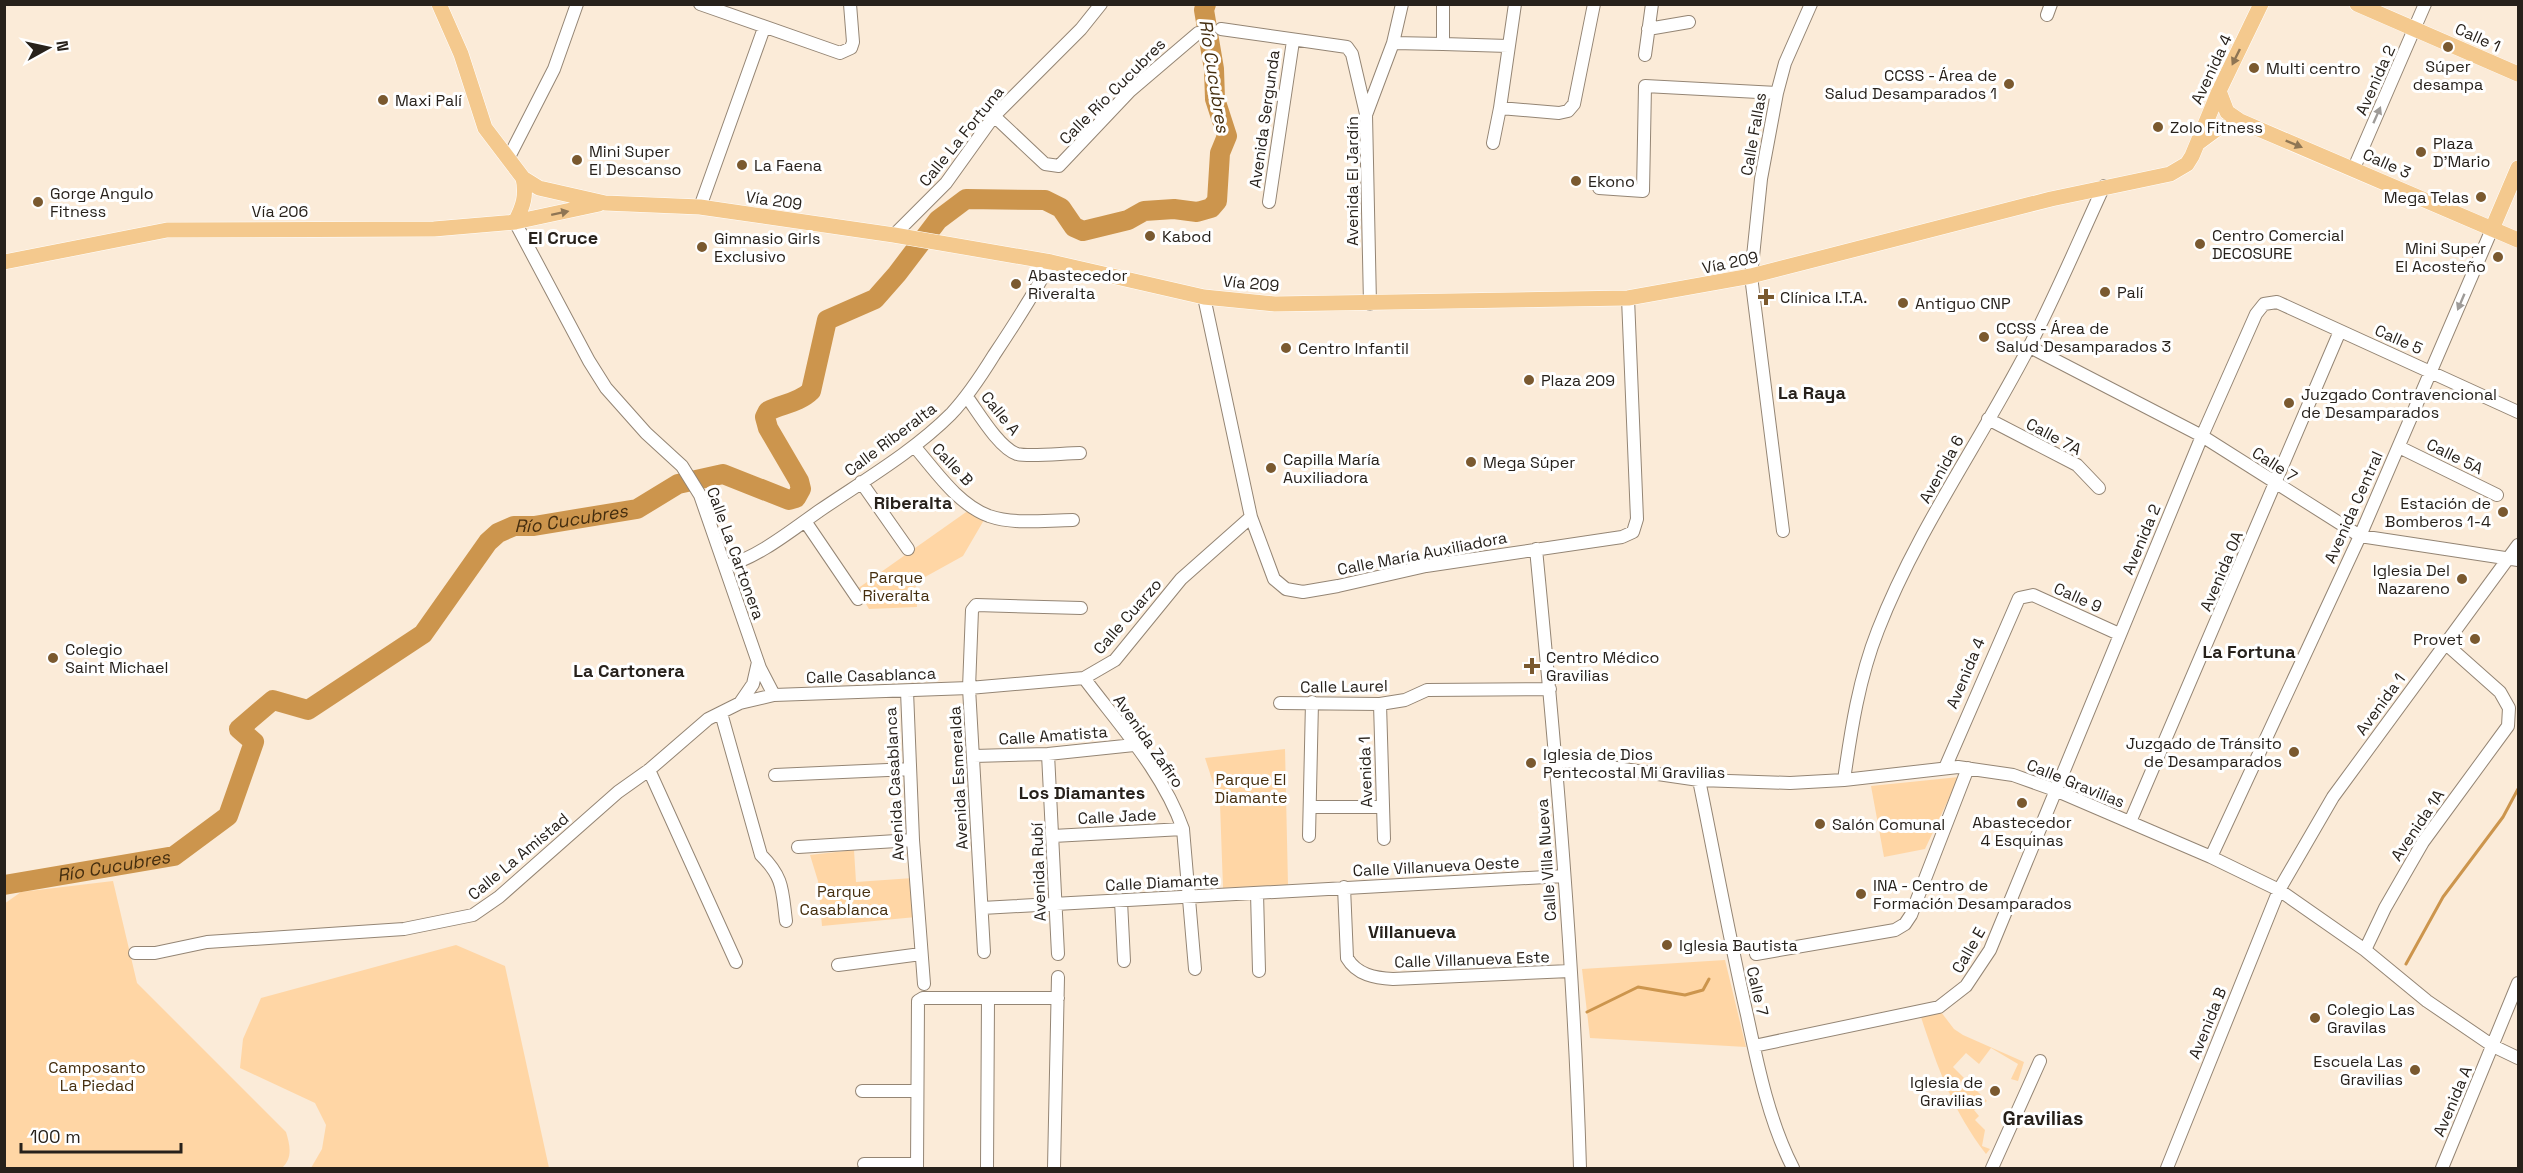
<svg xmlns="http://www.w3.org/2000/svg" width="2523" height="1173" font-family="'Space Grotesk',sans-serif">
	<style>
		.green { fill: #ffd6a5 }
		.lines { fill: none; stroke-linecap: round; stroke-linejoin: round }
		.stream { stroke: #cc954d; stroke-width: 3 }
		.river { stroke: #cc954d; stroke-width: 20 }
		.minor-casing { stroke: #948574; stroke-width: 14 }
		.major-casing { stroke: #fff; stroke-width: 16 }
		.minor { stroke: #fff; stroke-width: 12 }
		.major { stroke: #f4c98e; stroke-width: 15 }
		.oneway { fill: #8e7554 }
		.oneway2 { fill: #9e9b98 }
		.poi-dot { fill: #7a592f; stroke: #fff; stroke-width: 2 }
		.labels { text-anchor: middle; stroke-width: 6; stroke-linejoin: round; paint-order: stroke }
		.street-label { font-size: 16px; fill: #27211b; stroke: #fff }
		.poi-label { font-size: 16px; fill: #27211b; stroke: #fff; text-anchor: start }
		.park-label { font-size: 16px; fill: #452e0e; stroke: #fff }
		.water-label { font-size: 18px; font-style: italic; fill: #442d0e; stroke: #fff }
		.neighbourhood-label { font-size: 18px; font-weight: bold; fill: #27211b; stroke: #fff }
		.quarter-label { font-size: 20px; font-weight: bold; fill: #27211b; stroke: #fff }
	</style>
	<rect width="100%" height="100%" fill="#fbebd8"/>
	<path class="green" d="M969,510L984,520L963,556L916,582L917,607L869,609L857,589Z
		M1285,749L1288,885L1223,888L1220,804L1205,758Z
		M1959,777L1925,849L1884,857L1871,786Z
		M854,850L856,882L913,878L916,917L822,926L818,881L810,855Z
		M113,881L137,983L286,1132C290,1145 293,1158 282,1168H5L4,904L21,892Z
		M456,945L505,966L549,1168H311L322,1149L326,1125L315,1103L240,1068L243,1039L261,998Z
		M1725,960L1746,1047L1590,1038L1582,969Z
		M1941,1012L1954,1029L1963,1035L2024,1062L2018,1081L2011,1079L2018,1064L1991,1048L1979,1064L1966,1053L1953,1067L1987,1101L1974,1110L1979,1116L1975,1120L1985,1130L1982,1146L1990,1149L1986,1154C1953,1111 1938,1069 1921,1017Z"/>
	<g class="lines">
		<path class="stream" d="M2406,964L2443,897L2503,817L2518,789
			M1587,1012L1638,987L1685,995L1703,990L1709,979"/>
		<path class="river" id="s1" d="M4,885L174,856L228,816L254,742L239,729L273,700L308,710L423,634L488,542L498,533L514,526H534L637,509L678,484L723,474L789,500L796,498L801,489L799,481L768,428L765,417L768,411C783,404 800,402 811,391L827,320L875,299L897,274L938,220L966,199L1045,200L1061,208L1074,227L1083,231L1128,220L1144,211L1174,209L1197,212L1211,208L1217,201L1220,153L1227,136L1215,99L1214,69L1204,10L1206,4"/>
		<defs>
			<path id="minor" d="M700,4L840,53L851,48L853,42L850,4
				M1515,4L1500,108L1559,113L1568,111L1574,104L1594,4
				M2047,15L2051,4
				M1221,29L1347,47L1352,54L1366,114
				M1648,29L1689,22
				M1393,43L1402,4
				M1443,44L1508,46
				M1645,55L1652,4
				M994,116L1045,164L1059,166L1130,91L1198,33
				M1493,143L1500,108
				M508,159L554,69L577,4
				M2354,168L2425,4
				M1599,188L1643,191L1645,86L1777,93
				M1269,202L1293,41
				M700,207L764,28
				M515,222L589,361L606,388L646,433L682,466L700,495L760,668L774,695
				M894,235L946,183L994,116L1081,29L1101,4
				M1204,297L1251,517L1274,579L1286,589L1303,592L1338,586L1426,566L1622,537L1633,532L1637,519L1628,298
				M1370,304L1366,115L1393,43L1443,44V4
				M2030,347L2202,436L2360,536L2518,560
				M967,397C978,412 999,448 1017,454C1030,457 1065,453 1080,453
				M1988,419L2077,465L2099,488
				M914,446C935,470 957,504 989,516C1015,525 1046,520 1073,520
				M2399,447L2497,495
				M861,482L908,549
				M805,521L858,599
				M1783,531L1751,276L1761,179L1777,93L1785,63L1811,4
				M1536,549C1556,755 1574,962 1580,1168
				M725,566C756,559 792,530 819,511C863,481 913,452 951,414C968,396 981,376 994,355C1014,325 1034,294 1051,262
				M1084,678C1120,726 1163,772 1183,829L1195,969
				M907,691L913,840L924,984
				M740,703L753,684L758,662
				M1280,703L1380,704L1405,700L1427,690L1550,689
				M1380,704L1384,839
				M721,713L761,855C784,878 782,890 786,921
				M1048,754L1058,954
				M974,756L1048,754L1134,745
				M1555,759L1699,780L1790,783L1844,780L1958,767L2013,775L2055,790L2211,857L2279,890L2365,950L2427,1001L2493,1046L2518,1058
				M1945,768L2019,598L2033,595L2119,634
				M649,770L736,962
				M775,775L910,769
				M1699,780C1715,858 1729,937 1747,1015C1758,1067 1769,1121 1793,1168
				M1844,780C1851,730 1859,678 1878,630C1917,530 1980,442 2029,347C2056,295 2079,240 2104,186
				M1312,807H1383
				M2130,822L2340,331
				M1053,836L1183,829
				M1309,836L1312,702
				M798,847L913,840
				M2211,857L2360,536L2492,229
				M1344,887L1347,958C1357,975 1375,978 1393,979L1570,971
				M1257,893L1259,971
				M1121,901L1124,961
				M982,908L1564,876
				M2365,950L2385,908L2423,842L2508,726L2509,708L2500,692L2446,644
				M984,952L969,688L972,610L976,605L1081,608
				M135,953H155L207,942L404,929L473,915L499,897L618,792L649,770L708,719L740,703L774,695L969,688L1084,678L1115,660L1181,579L1251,517
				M1756,954L1895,930L1905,924L1911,915L1968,768
				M838,965L921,954
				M1754,1046L1939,1007L1966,986L1990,950L2202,436L2256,314L2264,304L2277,302L2518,412
				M862,1091H917
				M864,1164H917
				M917,1168L918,1001L923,998H1058
				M987,1168L988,999
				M1054,1168L1058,977
				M1992,1168L2040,1061
				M2167,1168L2279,890L2333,797L2518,545
				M2442,1168L2518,983"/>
			<path id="major" d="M439,4L461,54L485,128L523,178L539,188L605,203L700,207L894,235L1051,262L1204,297L1275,304L1628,298L1751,276L2051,199L2170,174L2187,164L2192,156L2219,91L2261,4
				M2357,4L2518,74
				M2219,91L2227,112L2240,121L2518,240
				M2198,143L2217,129L2240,121
				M515,222C523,207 527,195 523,178
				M2492,229L2518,168
				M4,262L167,230L434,229L515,222L599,204"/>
		</defs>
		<use href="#minor" class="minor-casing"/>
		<use href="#major" class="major-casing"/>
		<use href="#minor" class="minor"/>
		<use href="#major" class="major"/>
	</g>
	<defs><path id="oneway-solid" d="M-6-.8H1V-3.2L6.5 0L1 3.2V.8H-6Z" transform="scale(1.5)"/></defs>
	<g class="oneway">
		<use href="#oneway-solid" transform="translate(2236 57) rotate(116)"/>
		<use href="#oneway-solid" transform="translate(2294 144) rotate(22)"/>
		<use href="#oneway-solid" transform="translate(560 213) rotate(-12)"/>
	</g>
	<g class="oneway2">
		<use href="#oneway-solid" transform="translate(2377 115) rotate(-66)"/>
		<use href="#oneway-solid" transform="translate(2461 302) rotate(113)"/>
	</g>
	<g class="poi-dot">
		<circle cx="2448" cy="47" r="6"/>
		<circle cx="2254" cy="68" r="6"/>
		<circle cx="2009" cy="84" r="6"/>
		<circle cx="383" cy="100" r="6"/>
		<circle cx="2158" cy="127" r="6"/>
		<circle cx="2421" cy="152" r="6"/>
		<circle cx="577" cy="160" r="6"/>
		<circle cx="742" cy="165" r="6"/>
		<circle cx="1576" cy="181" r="6"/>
		<circle cx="2481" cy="197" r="6"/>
		<circle cx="38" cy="202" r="6"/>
		<circle cx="1150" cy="236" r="6"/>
		<circle cx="2200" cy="244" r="6"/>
		<circle cx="702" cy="247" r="6"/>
		<circle cx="2498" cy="257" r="6"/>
		<circle cx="1016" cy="284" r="6"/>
		<circle cx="2105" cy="292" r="6"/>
		<path d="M1763 288h6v6h6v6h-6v6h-6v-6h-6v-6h6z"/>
		<circle cx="1903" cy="303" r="6"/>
		<circle cx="1984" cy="337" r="6"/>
		<circle cx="1286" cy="348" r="6"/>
		<circle cx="1529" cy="380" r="6"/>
		<circle cx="2289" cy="403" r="6"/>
		<circle cx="1471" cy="462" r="6"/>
		<circle cx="1271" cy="468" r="6"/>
		<circle cx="2503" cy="512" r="6"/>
		<circle cx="2462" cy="579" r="6"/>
		<circle cx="2475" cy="639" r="6"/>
		<circle cx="53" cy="658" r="6"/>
		<path d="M1529 657h6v6h6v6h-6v6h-6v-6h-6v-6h6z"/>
		<circle cx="2294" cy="752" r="6"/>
		<circle cx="1531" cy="763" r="6"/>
		<circle cx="2022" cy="803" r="6"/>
		<circle cx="1820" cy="824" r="6"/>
		<circle cx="1861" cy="894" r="6"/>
		<circle cx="1667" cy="945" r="6"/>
		<circle cx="2315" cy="1018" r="6"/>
		<circle cx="2415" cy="1070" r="6"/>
		<circle cx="1995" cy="1091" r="6"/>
	</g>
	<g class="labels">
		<g class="street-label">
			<text transform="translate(2478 37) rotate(24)" y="6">Calle 1</text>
			<text transform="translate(2211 69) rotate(-65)" y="6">Avenida 4</text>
			<text transform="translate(2375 80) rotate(-66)" y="6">Avenida 2</text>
			<text transform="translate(1112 91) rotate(-45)" y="6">Calle Río Cucubres</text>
			<text transform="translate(1264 119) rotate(-82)" y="6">Avenida Sergunda</text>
			<text transform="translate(1753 134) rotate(-80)" y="6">Calle Fallas</text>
			<text transform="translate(961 136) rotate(-51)" y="6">Calle La Fortuna</text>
			<text transform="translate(2387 163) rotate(24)" y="6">Calle 3</text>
			<text transform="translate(1352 181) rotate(-90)" y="6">Avenida El Jardín</text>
			<text transform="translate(774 200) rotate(8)" y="6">Vía 209</text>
			<text x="280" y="217">Vía 206</text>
			<text transform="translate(1730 262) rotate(-12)" y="6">Vía 209</text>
			<text transform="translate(1251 283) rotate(5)" y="6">Vía 209</text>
			<text transform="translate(2399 339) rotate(24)" y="6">Calle 5</text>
			<text transform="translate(1001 413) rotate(51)" y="6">Calle A</text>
			<text transform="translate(2054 436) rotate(28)" y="6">Calle 7A</text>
			<text transform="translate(890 439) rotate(-37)" y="6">Calle Riberalta</text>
			<text transform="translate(2455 456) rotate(26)" y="6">Calle 5A</text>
			<text transform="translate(953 464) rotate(47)" y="6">Calle B</text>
			<text transform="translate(2275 464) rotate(33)" y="6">Calle 7</text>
			<text transform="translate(1941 469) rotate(-61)" y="6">Avenida 6</text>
			<text transform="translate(2353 507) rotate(-66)" y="6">Avenida Central</text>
			<text transform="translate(2141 539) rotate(-67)" y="6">Avenida 2</text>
			<text transform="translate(736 553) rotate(70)" y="6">Calle La Cartonera</text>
			<text transform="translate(1422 553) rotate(-11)" y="6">Calle María Auxiliadora</text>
			<text transform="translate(2221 571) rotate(-67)" y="6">Avenida 0A</text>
			<text transform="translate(2078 597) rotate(24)" y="6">Calle 9</text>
			<text transform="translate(1127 616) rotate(-49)" y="6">Calle Cuarzo</text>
			<text transform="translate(1965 673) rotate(-67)" y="6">Avenida 4</text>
			<text transform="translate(871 675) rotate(-2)" y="6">Calle Casablanca</text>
			<text transform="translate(1344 686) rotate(-1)" y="6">Calle Laurel</text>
			<text transform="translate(2380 704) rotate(-54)" y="6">Avenida 1</text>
			<text transform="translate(1053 735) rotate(-4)" y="6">Calle Amatista</text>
			<text transform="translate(1149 741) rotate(55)" y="6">Avenida Zafiro</text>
			<text transform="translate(1365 772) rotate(-92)" y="6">Avenida 1</text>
			<text transform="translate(958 778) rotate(-93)" y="6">Avenida Esmeralda</text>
			<text transform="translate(2076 783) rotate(22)" y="6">Calle Gravilias</text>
			<text transform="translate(894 784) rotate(-93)" y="6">Avenida Casablanca</text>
			<text transform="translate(1117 816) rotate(-3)" y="6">Calle Jade</text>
			<text transform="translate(2417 825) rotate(-56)" y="6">Avenida 1A</text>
			<text transform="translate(518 856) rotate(-40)" y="6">Calle La Amistad</text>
			<text transform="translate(1546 860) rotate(-94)" y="6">Calle Villa Nueva</text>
			<text transform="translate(1436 866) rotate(-3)" y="6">Calle Villanueva Oeste</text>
			<text transform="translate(1038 872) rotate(-92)" y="6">Avenida Rubí</text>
			<text transform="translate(1162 882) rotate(-3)" y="6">Calle Diamante</text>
			<text transform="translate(1968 950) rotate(-60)" y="6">Calle E</text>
			<text transform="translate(1472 959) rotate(-2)" y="6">Calle Villanueva Este</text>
			<text transform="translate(1758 991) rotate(77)" y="6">Calle 7</text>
			<text transform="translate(2207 1023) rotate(-68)" y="6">Avenida B</text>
			<text transform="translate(2452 1101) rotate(-67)" y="6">Avenida A</text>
		</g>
		<g class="poi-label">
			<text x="2448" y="72" text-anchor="middle">Súper<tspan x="2448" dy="18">desampa</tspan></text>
			<text x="2266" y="74">Multi centro</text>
			<text x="1997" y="81" text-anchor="end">CCSS - Área de<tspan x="1997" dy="18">Salud Desamparados 1</tspan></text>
			<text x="395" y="106">Maxi Palí</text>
			<text x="2170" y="133">Zolo Fitness</text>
			<text x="2433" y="149">Plaza<tspan x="2433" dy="18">D'Mario</tspan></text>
			<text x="589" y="157">Mini Super<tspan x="589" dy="18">El Descanso</tspan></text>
			<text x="754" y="171">La Faena</text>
			<text x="1588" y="187">Ekono</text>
			<text x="50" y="199">Gorge Angulo<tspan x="50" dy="18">Fitness</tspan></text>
			<text x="2469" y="203" text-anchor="end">Mega Telas</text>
			<text x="2212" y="241">Centro Comercial<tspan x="2212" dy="18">DECOSURE</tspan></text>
			<text x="1162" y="242">Kabod</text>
			<text x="714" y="244">Gimnasio Girls<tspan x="714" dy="18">Exclusivo</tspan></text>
			<text x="2486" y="254" text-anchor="end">Mini Super<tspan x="2486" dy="18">El Acosteño</tspan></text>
			<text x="1028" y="281">Abastecedor<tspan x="1028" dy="18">Riveralta</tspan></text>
			<text x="2117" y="298">Palí</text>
			<text x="1780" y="303">Clínica I.T.A.</text>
			<text x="1915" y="309">Antiguo CNP</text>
			<text x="1996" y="334">CCSS - Área de<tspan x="1996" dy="18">Salud Desamparados 3</tspan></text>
			<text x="1298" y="354">Centro Infantil</text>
			<text x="1541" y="386">Plaza 209</text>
			<text x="2301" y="400">Juzgado Contravencional<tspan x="2301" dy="18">de Desamparados</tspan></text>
			<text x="1283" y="465">Capilla María<tspan x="1283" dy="18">Auxiliadora</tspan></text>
			<text x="1483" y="468">Mega Súper</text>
			<text x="2491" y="509" text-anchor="end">Estación de<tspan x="2491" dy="18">Bomberos 1-4</tspan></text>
			<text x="2450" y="576" text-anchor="end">Iglesia Del<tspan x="2450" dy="18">Nazareno</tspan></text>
			<text x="2463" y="645" text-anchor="end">Provet</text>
			<text x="65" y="655">Colegio<tspan x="65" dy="18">Saint Michael</tspan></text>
			<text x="1546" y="663">Centro Médico<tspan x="1546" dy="18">Gravilias</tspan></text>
			<text x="2282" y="749" text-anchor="end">Juzgado de Tránsito<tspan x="2282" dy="18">de Desamparados</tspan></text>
			<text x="1543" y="760">Iglesia de Dios<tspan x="1543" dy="18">Pentecostal Mi Gravilias</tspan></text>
			<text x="2022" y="828" text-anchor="middle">Abastecedor<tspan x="2022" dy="18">4 Esquinas</tspan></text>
			<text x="1832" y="830">Salón Comunal</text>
			<text x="1873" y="891">INA - Centro de<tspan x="1873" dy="18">Formación Desamparados</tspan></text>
			<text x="1679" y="951">Iglesia Bautista</text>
			<text x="2327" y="1015">Colegio Las<tspan x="2327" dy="18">Gravilas</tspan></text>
			<text x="2403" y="1067" text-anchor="end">Escuela Las<tspan x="2403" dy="18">Gravilias</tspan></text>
			<text x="1983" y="1088" text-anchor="end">Iglesia de<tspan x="1983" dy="18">Gravilias</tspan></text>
		</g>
		<g class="park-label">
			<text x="896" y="583">Parque<tspan x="896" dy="18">Riveralta</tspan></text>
			<text x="1251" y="785">Parque El<tspan x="1251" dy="18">Diamante</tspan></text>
			<text x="844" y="897">Parque<tspan x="844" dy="18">Casablanca</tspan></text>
			<text x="97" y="1073">Camposanto<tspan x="97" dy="18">La Piedad</tspan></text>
		</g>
		<g class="water-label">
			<text transform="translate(1214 76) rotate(81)" y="6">Río Cucubres</text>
			<text dy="6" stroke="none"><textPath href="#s1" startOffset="758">Río Cucubres</textPath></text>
			<text dy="6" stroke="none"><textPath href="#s1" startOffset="111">Río Cucubres</textPath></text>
		</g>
		<g class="neighbourhood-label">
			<text x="563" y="244">El Cruce</text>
			<text x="1812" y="399">La Raya</text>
			<text x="913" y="509">Riberalta</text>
			<text x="2249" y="658">La Fortuna</text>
			<text x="629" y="677">La Cartonera</text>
			<text x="1082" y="799">Los Diamantes</text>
			<text x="1412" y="938">Villanueva</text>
		</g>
		<g class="quarter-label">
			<text x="2043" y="1125">Gravilias</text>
		</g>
	</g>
	<rect width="2523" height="1173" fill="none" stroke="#27211b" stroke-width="12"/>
	<g transform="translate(48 48) rotate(82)" stroke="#ffffff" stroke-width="4.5" paint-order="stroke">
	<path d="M0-4.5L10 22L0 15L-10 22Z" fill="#27211b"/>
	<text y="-9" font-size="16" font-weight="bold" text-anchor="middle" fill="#27211b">N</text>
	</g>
	<path d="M21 1143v9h160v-9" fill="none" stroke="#27211b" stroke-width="3"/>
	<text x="30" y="1143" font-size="18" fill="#27211b" stroke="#ffffff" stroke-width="4.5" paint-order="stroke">100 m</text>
</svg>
